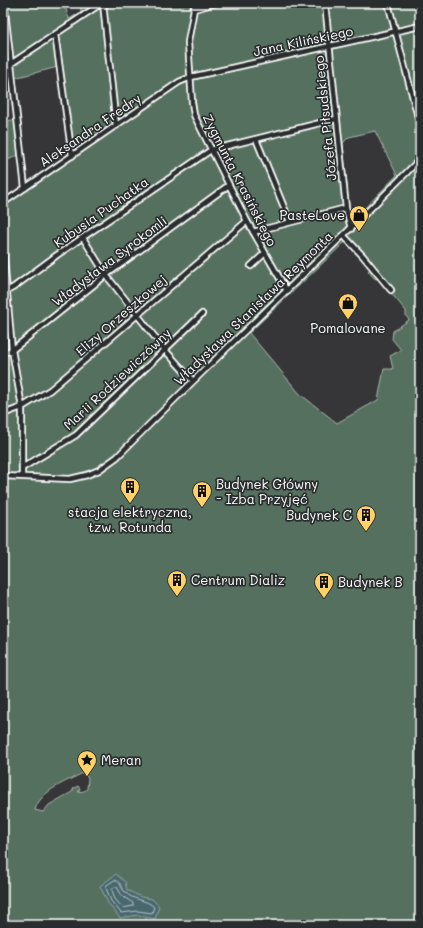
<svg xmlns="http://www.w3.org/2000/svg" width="423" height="928" font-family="Mali,sans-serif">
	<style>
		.green { fill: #56705e; stroke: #aab8ae; fill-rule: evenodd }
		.water { fill: #4a686e; stroke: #92a4a8 }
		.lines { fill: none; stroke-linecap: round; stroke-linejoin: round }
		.shore { stroke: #b7c3c5; stroke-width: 1 }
		.stream { stroke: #92a4a8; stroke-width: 1 }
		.minor-casing { stroke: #fff; stroke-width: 8 }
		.minor { stroke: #2a2d2e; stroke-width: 4.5 }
		.labels { text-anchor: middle; stroke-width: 3.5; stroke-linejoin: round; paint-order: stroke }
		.street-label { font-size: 13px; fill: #fff; stroke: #2a2d2e }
		.poi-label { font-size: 13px; fill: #fff; stroke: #2a2d2e; text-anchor: start }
	</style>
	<rect width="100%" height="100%" fill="#363538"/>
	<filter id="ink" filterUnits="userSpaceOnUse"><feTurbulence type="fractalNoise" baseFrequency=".025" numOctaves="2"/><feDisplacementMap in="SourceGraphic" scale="8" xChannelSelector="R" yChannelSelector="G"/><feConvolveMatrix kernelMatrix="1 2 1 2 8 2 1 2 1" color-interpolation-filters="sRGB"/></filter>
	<g filter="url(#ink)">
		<path class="green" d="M3,3H64L69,19L81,12L80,3H420V925H3V200L70,154L58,67L10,79L9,68L3,72V34L6,33ZM375,131L397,175L352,221L350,218L343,143L349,137ZM347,242L370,269L368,271L374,278L380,280L406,311V316L409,320L393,331L392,339L401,350L390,356L393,369H384L378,400L337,423L300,394L249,333L344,243ZM83,773L88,778L87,789L84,791L78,792L80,789L78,786L74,788L72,792C70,793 52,803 49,805C47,807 45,810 43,812L35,810C41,790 66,782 83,773Z
			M14,119L19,155L3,162V123Z"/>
		<path class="water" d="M116,874L125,882L127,890L141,897L152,899L159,906L155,919L138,915L120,918L108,903L100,886Z"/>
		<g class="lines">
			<path class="shore" d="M115,880C122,882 120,888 125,892C133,901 147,899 154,907L152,913L138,911L121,913L111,901L106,888V886Z
				M115,887H117L122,896L133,903V906L123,908L115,899L112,890Z"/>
			<path class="stream" d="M144,915L149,925"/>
			<defs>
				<path id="minor" d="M4,3L25,188
					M103,3L116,126
					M195,3L188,42L192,102L194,115L247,221L287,291
					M325,3L346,208L351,229
					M388,3L420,125
					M194,9L216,3
					M55,34L72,156
					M3,69L102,3
					M256,139L290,222
					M3,203L179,82L191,77L420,26
					M253,232L346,208
					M344,236L363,256L391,290
					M83,238L106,275L165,350L193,381
					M3,248L12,350L22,407V476
					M251,266L265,253
					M3,291H7L14,287L57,255L211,150L336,119
					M3,353L12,350L106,275L229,185
					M3,414L22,407L50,390L247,221
					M22,468L76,435L202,314
					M3,476L70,479L87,475L99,470L117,457C216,356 321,260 420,159"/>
			</defs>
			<use href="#minor" class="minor-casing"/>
			<use href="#minor" class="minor"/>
		</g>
	</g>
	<defs>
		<symbol id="shop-pin" viewBox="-11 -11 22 30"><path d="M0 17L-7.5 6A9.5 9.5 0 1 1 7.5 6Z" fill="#ffd166" stroke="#2a2d2e"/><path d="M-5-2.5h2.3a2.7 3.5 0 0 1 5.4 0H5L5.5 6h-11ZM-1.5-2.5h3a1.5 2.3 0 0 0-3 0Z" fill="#111"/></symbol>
		<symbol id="building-pin" viewBox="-11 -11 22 30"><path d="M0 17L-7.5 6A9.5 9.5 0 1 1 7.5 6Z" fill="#ffd166" stroke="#2a2d2e"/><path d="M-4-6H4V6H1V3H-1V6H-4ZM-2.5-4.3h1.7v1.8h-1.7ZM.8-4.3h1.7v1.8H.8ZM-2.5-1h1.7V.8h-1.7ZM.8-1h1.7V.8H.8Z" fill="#111"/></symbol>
		<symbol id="sight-pin" viewBox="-11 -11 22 30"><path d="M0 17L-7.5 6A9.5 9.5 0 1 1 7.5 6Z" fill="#ffd166" stroke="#2a2d2e"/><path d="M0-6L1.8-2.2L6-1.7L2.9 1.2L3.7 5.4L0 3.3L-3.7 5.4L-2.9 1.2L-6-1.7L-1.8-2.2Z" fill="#111"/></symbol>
	</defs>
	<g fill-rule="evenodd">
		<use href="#shop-pin" x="348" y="204" width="22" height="30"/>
		<use href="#shop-pin" x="337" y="292" width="22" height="30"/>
		<use href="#building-pin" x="119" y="476" width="22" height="30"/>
		<use href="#building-pin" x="191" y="480" width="22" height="30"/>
		<use href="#building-pin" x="355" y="504" width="22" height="30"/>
		<use href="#building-pin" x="166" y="569" width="22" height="30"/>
		<use href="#building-pin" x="313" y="571" width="22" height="30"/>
		<use href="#sight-pin" x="76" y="749" width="22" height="30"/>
	</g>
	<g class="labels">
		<g class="street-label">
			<text transform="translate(303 41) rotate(-12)" y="5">Jana Kilińskiego</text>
			<text transform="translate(325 118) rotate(-96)" y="5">Józefa Piłsudskiego</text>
			<text transform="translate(90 130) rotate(-34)" y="5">Aleksandra Fredry</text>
			<text transform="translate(240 180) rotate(63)" y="5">Zygmunta Krasińskiego</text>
			<text transform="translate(101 212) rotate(-35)" y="5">Kubusia Puchatka</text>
			<text transform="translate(109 261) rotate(-37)" y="5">Władysława Syrokomli</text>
			<text transform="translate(253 308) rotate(-44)" y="5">Władysława Stanisława Reymonta</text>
			<text transform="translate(121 315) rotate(-41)" y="5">Elizy Orzeszkowej</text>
			<text transform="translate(117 379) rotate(-43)" y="5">Marii Rodziewiczówny</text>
		</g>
		<g class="poi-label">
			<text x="345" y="220" text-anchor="end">PasteLove</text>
			<text x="348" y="333" text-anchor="middle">Pomalovane</text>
			<text x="216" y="489">Budynek Główny<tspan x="216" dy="15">- Izba Przyjęć</tspan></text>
			<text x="130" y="517" text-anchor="middle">stacja elektryczna,<tspan x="130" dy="15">tzw. Rotunda</tspan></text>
			<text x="352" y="520" text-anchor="end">Budynek C</text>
			<text x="191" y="585">Centrum Dializ</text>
			<text x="338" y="587">Budynek B</text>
			<text x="101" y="765">Meran</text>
		</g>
	</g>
	<rect width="423" height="928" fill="none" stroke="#2a2d2e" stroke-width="16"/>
	<rect x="8" y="8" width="407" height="912" fill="none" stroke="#fff" stroke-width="1.5" filter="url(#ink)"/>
</svg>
